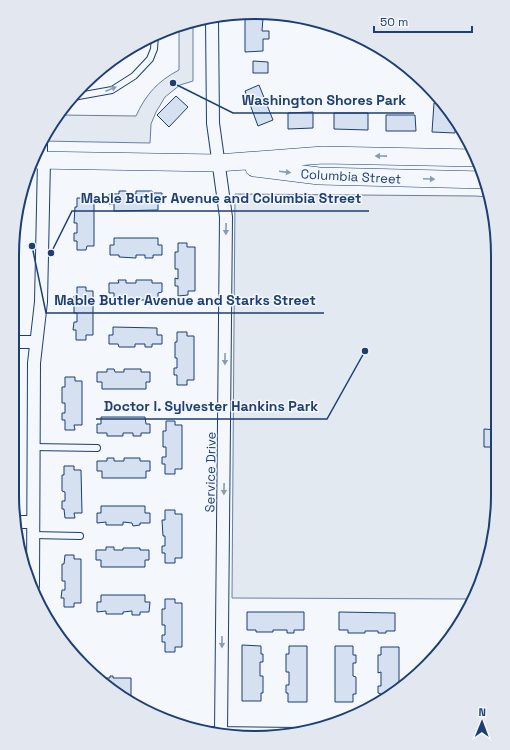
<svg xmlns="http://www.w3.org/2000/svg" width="510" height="750" font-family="'Space Grotesk',sans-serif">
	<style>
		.green { fill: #e3e9f0; stroke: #687fa3 }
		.building { fill: #d5e0f0; stroke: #1d3f73 }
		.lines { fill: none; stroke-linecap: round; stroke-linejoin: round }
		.lane-casing { stroke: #1d3f73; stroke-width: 8 }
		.street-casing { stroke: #1d3f73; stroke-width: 14 }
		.secondary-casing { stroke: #1d3f73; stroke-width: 18 }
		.lane { stroke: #f4f7fb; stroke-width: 6 }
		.street { stroke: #f4f7fb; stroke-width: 12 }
		.secondary { stroke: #f4f7fb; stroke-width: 17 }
		.oneway { fill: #889bb7 }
		.labels { text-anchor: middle; stroke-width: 3; stroke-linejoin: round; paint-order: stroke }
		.street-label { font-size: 13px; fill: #1d3f73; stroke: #f4f7fb }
		.rim { fill: none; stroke: #1d3f73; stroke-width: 2 }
		.leader { fill: none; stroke: #1d3f73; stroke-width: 1.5 }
		.callout-dot { fill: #1d3f73; stroke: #f4f7fb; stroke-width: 1.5 }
		.callout-label { font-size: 14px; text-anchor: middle; font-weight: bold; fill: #1d3f73; stroke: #f4f7fb; stroke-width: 3; stroke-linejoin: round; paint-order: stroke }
	</style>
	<rect width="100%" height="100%" fill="#f4f7fb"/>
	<path class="green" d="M193,24V81L180,85L165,97L156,112L151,124L150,143L42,141L60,115L136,116C146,94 158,81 179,70V27Z
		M235,194L475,196L490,197L493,208L498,495L479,588L472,599L232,598Z"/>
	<path class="building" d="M245,18H263L262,31H269V39H263V51L245,52Z
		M253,61L268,62V73H253Z
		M259,85L273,120L258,126L245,91Z
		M176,96L188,107L169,127L157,115Z
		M434,103H441L456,124L455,133L432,132Z
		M313,112V128L288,129V113Z
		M334,113H368V130L334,129Z
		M386,115H415L416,131H386Z
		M119,191H126V194H136V191H152L153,193H162V203H158V210L114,211V204H109V194H119Z
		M77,198H87V202H94V246H87L86,250H77V241H74V233H77V223H74L75,207H77Z
		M114,238H158V245H162V255H153V258H145V255H136V258L119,257V255H110V245H114Z
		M178,243H187V247H195V291H188V295L178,296V286H175V278L178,279V269H175V252H178Z
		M118,280H126V283H136V280H152V283H162V292L158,293V300H114V293H109V283H119Z
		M77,287H86V291H93V335H86V340H76V330H73L74,322H77V313H74V296H77Z
		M113,327L157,328V335H162V344H152V347H145V344H135V347H119L118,344H109V335H113Z
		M177,332H187V336H194V380H187V385H177V375H174V368H177V358H175V342H177Z
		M107,369H114L115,372H124V369H141V372H150V382H146V389H102V382H97V372H107Z
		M65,377H75V381H82V425H74L75,430H65V420H62V413H65V403H62V387H65Z
		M101,417H145L146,424H150V433H141V436H133V433H123V436H107V433H97V424H101Z
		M166,421H175V425H182V469H175V474H165V464H162V457H166V447H163V431H166Z
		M484,429L497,430V447H484Z
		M107,458H114V461H124V458H140V461H150V471H146V478H102V471H97V461H107Z
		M64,466H74V470H81L82,513H74L75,518H65L64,509H62V501H65V492L62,491V475H64Z
		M101,506H145V513H150V523H140V525L133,526L132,523L123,522V525H106V522L97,523V513H101Z
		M165,510H175V514H182V558H175V563H165V553H162V546H165V536H163L162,520H165Z
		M106,547H114V550H123V548H140V550H149V560H145V567H101V560H96V550H106Z
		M65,555H74V559H81V603H74V607H64V598H61L62,590H65V581H62V564H64Z
		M101,595H145V602H150L149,612H140V615H132V611L123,612V614H106V611L97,612V602H101Z
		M165,599H175V603H182V647H175V652H165V642H162V635H165V625H162V609H165Z
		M247,612H304V630H294V633H287V630H273V632H256V630H247Z
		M339,612L395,613V631H386V633H378V631H365V633H348V630H339Z
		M242,645L261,646V654H263V662H260V676H263V693H261V701H242Z
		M289,646H307V702H288V693H286V685H289V672H286V654H289Z
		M335,646H353V655H356V663H353V676L356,677V694H353V702H335Z
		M381,647H399V687L381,700V694L378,693V686H381V672L378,673V655H381Z
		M110,676H113V678H131V700L95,678H110Z"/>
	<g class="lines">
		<defs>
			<path id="lane" d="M73,97L112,90L134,76L150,59L154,49L155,35
				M44,138V158
				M33,447L97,448
				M33,535L80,536"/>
			<path id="street" d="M212,20L213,123L226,217L221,733
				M14,342H36
				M16,522H33
				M33,586L34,363L41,302L44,160
				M214,733L298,734"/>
			<path id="secondary" d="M33,160L218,163L323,155L476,158
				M254,168L319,176L484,180"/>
		</defs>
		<use href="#lane" class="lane-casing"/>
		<use href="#street" class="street-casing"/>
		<use href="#secondary" class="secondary-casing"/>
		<use href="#lane" class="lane"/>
		<use href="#street" class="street"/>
		<use href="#secondary" class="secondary"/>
	</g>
	<defs><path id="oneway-solid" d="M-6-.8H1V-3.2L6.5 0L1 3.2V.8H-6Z"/></defs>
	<g class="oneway">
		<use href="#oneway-solid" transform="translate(111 89) rotate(-22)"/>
		<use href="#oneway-solid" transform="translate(381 156) rotate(-179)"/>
		<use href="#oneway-solid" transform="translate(285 172) rotate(7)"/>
		<use href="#oneway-solid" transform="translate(429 179) rotate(2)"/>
		<use href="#oneway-solid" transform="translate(226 229) rotate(91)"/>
		<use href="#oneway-solid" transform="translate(225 359) rotate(91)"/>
		<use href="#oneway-solid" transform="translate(224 489) rotate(91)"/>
		<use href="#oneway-solid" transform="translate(222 642) rotate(90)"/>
	</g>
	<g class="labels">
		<g class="street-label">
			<text transform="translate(351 176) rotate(3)" y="5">Columbia Street</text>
			<text transform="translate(210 472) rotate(-89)" y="5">Service Drive</text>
		</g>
	</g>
	<path d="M0 0H510V750H0ZM255 19H255A236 236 0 0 1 491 255V495A236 236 0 0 1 255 731H255A236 236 0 0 1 19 495V255A236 236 0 0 1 255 19Z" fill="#e3e8f0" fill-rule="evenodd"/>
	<path class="rim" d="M255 19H255A236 236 0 0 1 491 255V495A236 236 0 0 1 255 731H255A236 236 0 0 1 19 495V255A236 236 0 0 1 255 19Z"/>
	<path class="leader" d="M173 83L233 113H414M51 253L72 211H369M32 246L46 313H324M365 351L327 419H96"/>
	<g class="callout-dot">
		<circle cx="173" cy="83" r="4"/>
		<circle cx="51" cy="253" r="4"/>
		<circle cx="32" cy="246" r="4"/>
		<circle cx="365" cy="351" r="4"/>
	</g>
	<g class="callout-label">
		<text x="324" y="105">Washington Shores Park</text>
		<text x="221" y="203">Mable Butler Avenue and Columbia Street</text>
		<text x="185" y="305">Mable Butler Avenue and Starks Street</text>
		<text x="211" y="411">Doctor I. Sylvester Hankins Park</text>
	</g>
	<g transform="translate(482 722) rotate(1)" stroke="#f4f7fb" stroke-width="3" paint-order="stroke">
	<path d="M0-3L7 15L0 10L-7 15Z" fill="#1d3f73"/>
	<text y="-6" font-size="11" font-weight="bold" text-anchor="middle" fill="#1d3f73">N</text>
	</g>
	<path d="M374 26v6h98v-6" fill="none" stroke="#1d3f73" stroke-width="2"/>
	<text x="380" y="26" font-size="12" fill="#1d3f73" stroke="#f4f7fb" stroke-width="3" paint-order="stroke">50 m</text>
</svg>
